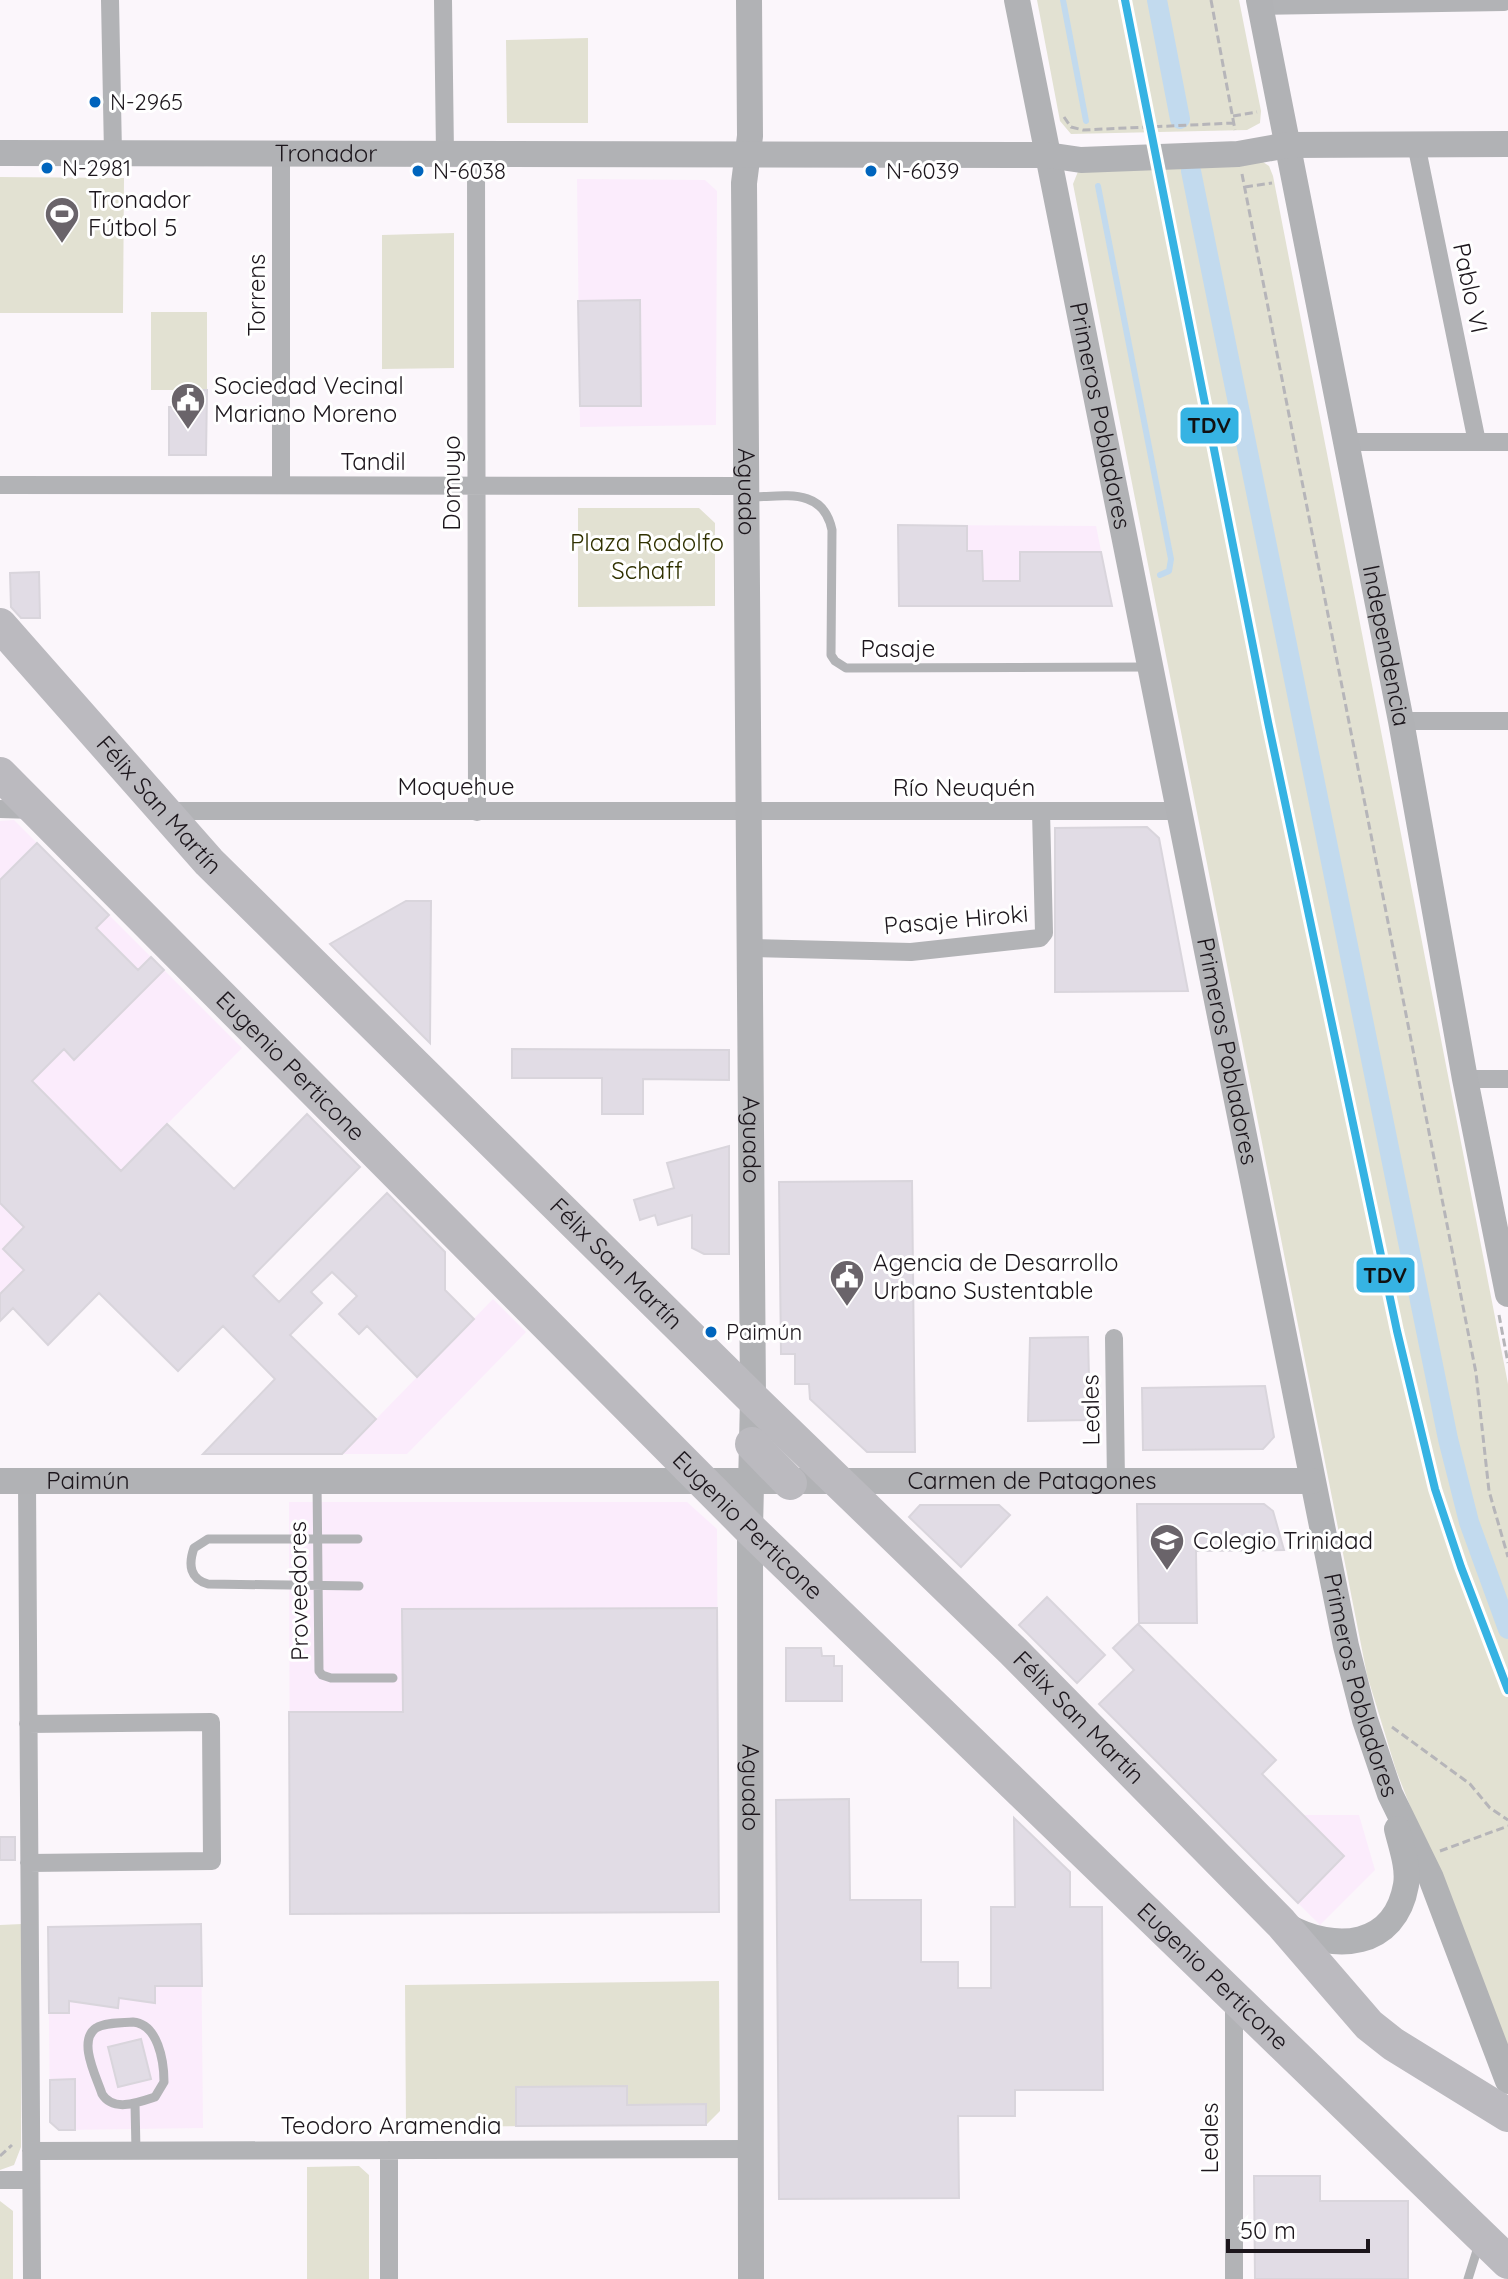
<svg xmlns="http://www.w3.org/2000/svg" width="1508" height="2279" font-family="Quicksand,sans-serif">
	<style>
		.built { fill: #fbecfc }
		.green { fill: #e2e1d2 }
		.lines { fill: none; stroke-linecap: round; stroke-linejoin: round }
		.stream { stroke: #c2daee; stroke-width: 6 }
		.canal { stroke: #c2daee; stroke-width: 20 }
		.building { fill: #e1dce5; stroke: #d9d5dc; stroke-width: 2 }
		.path { stroke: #b6b5b9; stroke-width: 3; stroke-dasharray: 8 4; stroke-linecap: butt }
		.lane { stroke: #b2b3b6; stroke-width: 9 }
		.street { stroke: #b2b3b6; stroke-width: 18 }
		.secondary { stroke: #b1b2b5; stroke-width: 26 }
		.highway { stroke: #bbbabf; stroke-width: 34 }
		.rail-1-casing { stroke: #fff; stroke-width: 14 }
		.rail-1 { stroke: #36b3e3; stroke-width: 8 }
		.bus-dot { fill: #0065bd; stroke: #fff; stroke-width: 3 }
		.labels { text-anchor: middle; stroke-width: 6; stroke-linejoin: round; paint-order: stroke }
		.bus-label { font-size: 22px; fill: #1c161c; stroke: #fff; text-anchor: start }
		.street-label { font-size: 24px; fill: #1c161c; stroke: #fff }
		.poi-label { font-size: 24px; fill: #1c161c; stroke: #fff; text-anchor: start }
		.park-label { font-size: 24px; fill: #303100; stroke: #fff }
		.line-badge { stroke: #fff; stroke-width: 3 }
		.pale-badge-label { font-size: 22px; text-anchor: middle; font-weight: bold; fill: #111 }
	</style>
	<rect width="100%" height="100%" fill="#fbf6fb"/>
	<path class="built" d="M577,179L705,180L717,191L716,425L580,427Z
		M898,525L1096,526L1112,606H899Z
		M14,820L242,1048L0,1294V821Z
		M493,1299L526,1332L407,1454H342Z
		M289,1502H687L717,1529L719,1912L290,1914Z
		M1237,1721L1276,1760L1262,1774L1303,1815H1359L1375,1870L1320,1925L1176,1782Z
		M201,1924L203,2128L59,2130L50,2122L48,1927Z"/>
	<path class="green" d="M1037,0H1239L1261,111L1260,123L1247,130L1071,134L1060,121Z
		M588,38V123H507L506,40Z
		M1260,160L1269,166L1273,176L1508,1384V2058L1396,1770L1367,1675L1073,184L1079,169Z
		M0,177L124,178L123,313H0Z
		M454,233V368L382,369V235Z
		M151,312H207V390H151Z
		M578,508H699L715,523V606L578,607Z
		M22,1924L21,2147L14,2165L0,2170V1925Z
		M719,1981L720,2111L706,2125L406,2127L405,1985Z
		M359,2166L369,2175V2279H307V2167Z
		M0,2201L13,2211V2279H0Z"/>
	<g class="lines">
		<path class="stream" d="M1063,0L1086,121
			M1098,186L1171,559L1169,571L1160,575"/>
		<path class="canal" d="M1157,0L1180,119
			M1191,171L1448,1439L1469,1522L1508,1629"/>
	</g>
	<path class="building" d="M640,300L641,406H580L578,301Z
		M177,390H207L206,455H169V407H177Z
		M898,525L967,526V551H982L983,581H1020V552H1101L1112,606H899Z
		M39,572L40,618H21L11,607L10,573Z
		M1147,827L1159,838L1188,991L1055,992V828Z
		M37,843L109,915L96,928L138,970L151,957L164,970L74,1060L64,1049L32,1081L121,1171L167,1124L234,1189L307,1114L360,1167L253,1276L279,1302L387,1193L445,1252V1290L474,1319L417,1377L367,1326L359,1334L339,1314L357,1296L332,1272L311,1292L322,1303L290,1335L376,1419L342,1454H203L275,1379L223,1326L178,1371L99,1293L48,1345L13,1308L0,1321V1294L24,1270L3,1249L24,1227L0,1203V880Z
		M406,901H431L430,1043L330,944Z
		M512,1049L729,1050V1080L643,1079V1114H602V1078H512Z
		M729,1146V1254H704L692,1248V1215L658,1225L655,1215L640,1220L634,1200L674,1188L667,1163Z
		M912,1181L915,1452H867L810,1399L809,1384H795V1354H781L779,1182Z
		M1088,1337L1090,1420L1028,1421L1030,1338Z
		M1265,1386L1274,1437L1263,1449L1143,1450L1142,1388Z
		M1137,1504H1264L1273,1511L1284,1550L1196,1551L1197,1623H1139Z
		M920,1505H999L1010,1515L961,1567L909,1517Z
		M1047,1597L1105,1655L1077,1683L1019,1625Z
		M717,1608L719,1912L290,1914L289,1712H403L402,1609Z
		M1138,1624L1276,1760L1262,1774L1344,1856L1298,1903L1099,1704L1134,1670L1113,1648Z
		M786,1648H821L822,1656H834V1666H842V1701H786Z
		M849,1799L850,1900H921V1962H958V1988H991V1907H1015L1014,1818L1070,1872V1907H1102L1103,2090H1015V2116H958L959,2198L779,2199L776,1800Z
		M0,1837H15V1860H0Z
		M201,1924L202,1986H155V2003L119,1998L118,2008L69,2001V2013H49L48,1927Z
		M141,2039L151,2079L118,2087L108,2047Z
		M75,2079V2130H59L50,2122V2080Z
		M627,2086V2105L706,2104V2125L516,2126V2087Z
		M1254,2176H1320V2201H1408V2279H1255Z"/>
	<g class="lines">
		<path class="path" d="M1211,0L1235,130
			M1233,116L1257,112
			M1064,117L1071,127L1083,130L1234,123
			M1242,174L1476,1373L1489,1491L1508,1557
			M1245,187L1272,183
			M1499,1315L1508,1363
			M1392,1727L1470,1784L1490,1808L1508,1820
			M1440,1851L1508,1826
			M0,2156L12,2145"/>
		<path class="lane" d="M749,497C783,497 823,486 832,530L831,655L835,661L846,668L1149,667
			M317,1482L319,1671L322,1675L331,1678H393
			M358,1539H208L194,1548C188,1565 190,1579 208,1584L359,1586
			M133,2022C158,2024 164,2061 164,2082L155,2097C137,2103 113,2112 102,2094C97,2078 77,2041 96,2028C106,2022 122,2023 133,2022Z
			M135,2103L136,2151
			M1468,2279L1479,2244"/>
		<path class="street" d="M110,0L113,153
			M443,0L445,154
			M1261,6L1504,2
			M1416,144L1477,442
			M281,153V485
			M476,154L477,812
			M1346,442H1508
			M0,485L746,486
			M1401,721H1508
			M0,809L33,810
			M163,811H1179
			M749,948L911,952L1040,938L1044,933L1041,811
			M1465,1079H1508
			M1114,1338L1116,1482
			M27,1482L32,2279
			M28,1724L211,1722L212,1861L29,1863
			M389,2150V2279
			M31,2151L751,2149
			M0,2180H31
			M1234,2279V1997"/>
		<g class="secondary">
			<path id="s1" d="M749,0L750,136L744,183L753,1399L750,1529L751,2279"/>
			<path id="s2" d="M1017,0L1346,1646L1365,1720L1390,1794L1431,1878L1508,2081"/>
			<path id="s3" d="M1259,0L1401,721L1465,1079L1508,1294"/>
			<path id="s4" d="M0,153L1047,155L1081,160L1238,154L1288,145L1508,144"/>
			<path id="s5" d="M0,1481H1312"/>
			<path d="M1287,1926C1335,1953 1395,1948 1406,1885C1409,1867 1401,1846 1397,1829"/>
		</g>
		<g class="highway">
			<path id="s6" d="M0,625L209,862L753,1399L1013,1651L1281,1923L1369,2025L1393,2044L1508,2115"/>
			<path id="s7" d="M0,774L750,1529L1508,2262"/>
			<path d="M752,1444L790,1483"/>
		</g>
		<defs>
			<path id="rail-1" d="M1125,0L1268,722L1397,1331L1435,1489L1461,1567L1508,1690"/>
		</defs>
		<use href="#rail-1" class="rail-1-casing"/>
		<use href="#rail-1" class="rail-1"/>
	</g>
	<defs>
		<symbol id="stadium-pin" viewBox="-11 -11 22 30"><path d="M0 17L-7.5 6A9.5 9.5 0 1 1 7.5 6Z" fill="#6a646a" stroke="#fff"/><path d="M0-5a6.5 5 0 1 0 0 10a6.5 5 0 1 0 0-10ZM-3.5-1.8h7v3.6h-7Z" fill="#fff"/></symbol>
		<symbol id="civic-pin" viewBox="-11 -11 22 30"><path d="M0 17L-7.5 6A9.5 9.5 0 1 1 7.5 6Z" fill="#6a646a" stroke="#fff"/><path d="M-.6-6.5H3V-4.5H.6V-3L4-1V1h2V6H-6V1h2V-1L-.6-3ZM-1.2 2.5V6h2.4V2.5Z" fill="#fff"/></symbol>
		<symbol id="school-pin" viewBox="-11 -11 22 30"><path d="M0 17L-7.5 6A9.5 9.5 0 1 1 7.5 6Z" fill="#6a646a" stroke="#fff"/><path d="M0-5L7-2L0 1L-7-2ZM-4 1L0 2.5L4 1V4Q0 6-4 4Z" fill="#fff"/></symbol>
	</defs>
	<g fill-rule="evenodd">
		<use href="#stadium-pin" x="42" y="194" width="40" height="54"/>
		<use href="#civic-pin" x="168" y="380" width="40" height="54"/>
		<use href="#civic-pin" x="827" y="1257" width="40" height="54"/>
		<use href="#school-pin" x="1147" y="1521" width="40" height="54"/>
	</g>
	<g class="bus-dot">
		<circle cx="95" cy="102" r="7"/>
		<circle cx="47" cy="168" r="7"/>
		<circle cx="418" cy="171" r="7"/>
		<circle cx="871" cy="171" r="7"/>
		<circle cx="711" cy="1332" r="7"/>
	</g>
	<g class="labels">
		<g class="bus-label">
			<text x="110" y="110">N-2965</text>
			<text x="62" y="176">N-2981</text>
			<text x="433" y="179">N-6038</text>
			<text x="886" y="179">N-6039</text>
			<text x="726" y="1340">Paimún</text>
		</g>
		<g class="street-label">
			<text dy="8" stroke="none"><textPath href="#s4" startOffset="326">Tronador</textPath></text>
			<text transform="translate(1470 288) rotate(78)" y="8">Pablo VI</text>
			<text transform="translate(257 295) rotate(-90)" y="8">Torrens</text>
			<text dy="8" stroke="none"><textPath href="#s2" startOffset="424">Primeros Pobladores</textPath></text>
			<text x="373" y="470">Tandil</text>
			<text transform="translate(452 483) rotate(-90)" y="8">Domuyo</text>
			<text dy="8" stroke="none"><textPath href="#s1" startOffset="492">Aguado</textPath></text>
			<text dy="8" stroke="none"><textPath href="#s3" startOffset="658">Independencia</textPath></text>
			<text x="898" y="657">Pasaje</text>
			<text x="456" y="795">Moquehue</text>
			<text x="964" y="796">Río Neuquén</text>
			<text dy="8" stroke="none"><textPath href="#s6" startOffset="240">Félix San Martín</textPath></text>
			<text transform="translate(956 920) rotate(-5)" y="8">Pasaje Hiroki</text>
			<text dy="8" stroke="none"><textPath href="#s2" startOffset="1072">Primeros Pobladores</textPath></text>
			<text dy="8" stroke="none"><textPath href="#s7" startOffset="412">Eugenio Perticone</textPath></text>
			<text dy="8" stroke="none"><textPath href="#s1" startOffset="1140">Aguado</textPath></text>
			<text dy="8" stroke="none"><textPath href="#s6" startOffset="888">Félix San Martín</textPath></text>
			<text transform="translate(1091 1410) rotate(-91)" y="8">Leales</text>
			<text dy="8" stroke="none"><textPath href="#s5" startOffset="88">Paimún</textPath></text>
			<text dy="8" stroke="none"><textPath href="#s5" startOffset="1032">Carmen de Patagones</textPath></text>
			<text dy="8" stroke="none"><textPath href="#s7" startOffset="1060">Eugenio Perticone</textPath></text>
			<text transform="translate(299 1591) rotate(-91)" y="8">Proveedores</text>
			<text dy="8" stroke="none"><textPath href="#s2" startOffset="1720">Primeros Pobladores</textPath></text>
			<text dy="8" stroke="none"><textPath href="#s6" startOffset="1536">Félix San Martín</textPath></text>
			<text dy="8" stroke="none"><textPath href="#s1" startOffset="1788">Aguado</textPath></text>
			<text dy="8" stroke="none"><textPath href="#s7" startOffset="1708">Eugenio Perticone</textPath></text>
			<text x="391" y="2134">Teodoro Aramendia</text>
			<text transform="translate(1210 2138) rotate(-90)" y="8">Leales</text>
		</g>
		<g class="poi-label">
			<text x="88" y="208">Tronador<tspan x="88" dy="28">Fútbol 5</tspan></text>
			<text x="214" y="394">Sociedad Vecinal<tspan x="214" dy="28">Mariano Moreno</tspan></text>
			<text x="873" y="1271">Agencia de Desarrollo<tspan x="873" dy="28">Urbano Sustentable</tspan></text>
			<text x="1193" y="1549">Colegio Trinidad</text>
		</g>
		<g class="park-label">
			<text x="647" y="551">Plaza Rodolfo<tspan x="647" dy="28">Schaff</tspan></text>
		</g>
	</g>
	<g class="line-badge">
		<rect x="1179" y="406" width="61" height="39" rx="8" fill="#36b3e3"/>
		<rect x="1355" y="1256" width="61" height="38" rx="8" fill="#36b3e3"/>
	</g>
	<g class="pale-badge-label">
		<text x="1209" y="433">TDV</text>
		<text x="1385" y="1283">TDV</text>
	</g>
	<path d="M1228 2239v12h140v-12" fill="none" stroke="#1c161c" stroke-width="4"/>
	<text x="1240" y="2239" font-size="24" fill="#1c161c" stroke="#ffffff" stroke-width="6" paint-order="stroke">50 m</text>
</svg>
